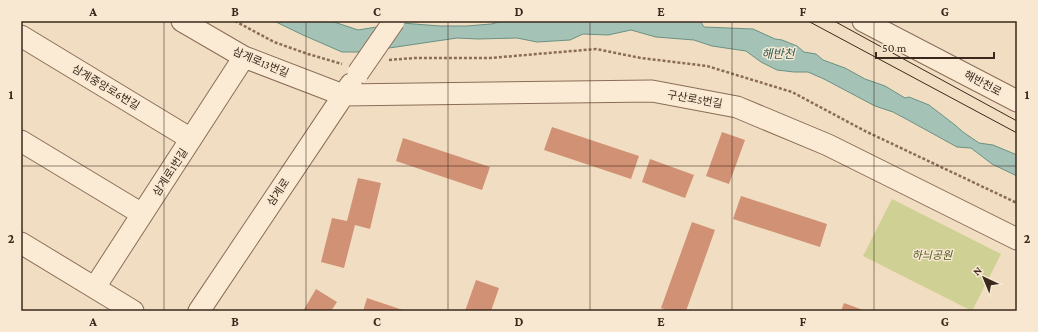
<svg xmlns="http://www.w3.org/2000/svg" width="1038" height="332" font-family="'Crimson Pro','Noto Sans KR',serif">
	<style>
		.green { fill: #cfd094 }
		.water { fill: #a4c3b6; stroke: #6a9183 }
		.building { fill: #d19174 }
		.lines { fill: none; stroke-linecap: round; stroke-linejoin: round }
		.minor-casing { stroke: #8b6d57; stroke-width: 23 }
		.path { stroke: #8b6d57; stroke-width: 2.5; stroke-dasharray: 3 2; stroke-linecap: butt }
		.minor { stroke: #fbebd5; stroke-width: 21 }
		.tram { stroke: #3a281c; stroke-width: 1 }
		.minor-bridge-casing { stroke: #8b6d57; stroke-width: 23; stroke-linecap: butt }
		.minor-bridge { stroke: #fbebd5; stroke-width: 21 }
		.grid { fill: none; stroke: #3a281c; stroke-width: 1; stroke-opacity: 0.55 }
		.labels { text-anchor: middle; stroke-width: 3; stroke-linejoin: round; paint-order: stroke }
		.street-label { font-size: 11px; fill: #3a281c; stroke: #f8e8d1 }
		.park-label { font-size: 11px; font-style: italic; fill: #505822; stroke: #f8e8d1 }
		.water-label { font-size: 12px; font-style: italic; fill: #2b5b53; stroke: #f8e8d1 }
		.neatline { fill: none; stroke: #3a281c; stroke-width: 1.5 }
		.grid-label { font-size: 13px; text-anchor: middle; font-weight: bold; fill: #3a281c }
	</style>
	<rect width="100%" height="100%" fill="#f1ddc1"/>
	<path class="green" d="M892,199L1001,254L972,311L863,256Z"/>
	<path class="water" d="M274,21H331L358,30L402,23L440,26H467L491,24L504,21H700L704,27L753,29L775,39L782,40L797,46L804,52L816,54L823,60L845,68L865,79L885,86L905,98L909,97L929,105L955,125L963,132L979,143L993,145L1017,155V176L992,164L971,148L957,147L908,120L893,112L875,106L824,79L808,72H794L777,70L761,62L746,51L712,46L694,40L656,37L631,30L608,35L583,34L570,40L537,42L517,38L478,39L457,38L362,52H342L303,35Z"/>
	<path class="building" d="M552,127L639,156L631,179L544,150Z
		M722,132L745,140L729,184L706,176Z
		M403,138L490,167L482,190L396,161Z
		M650,159L694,175L685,198L642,182Z
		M358,178L381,183L370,229L355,225L344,268L321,262L332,218L347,221Z
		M741,196L827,224L820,247L733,219Z
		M692,222L715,230L686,311H669L661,308Z
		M476,280L499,288L491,311H465Z
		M316,289L337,302L331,311H303Z
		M367,298L406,311H363Z
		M844,303L866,311H841Z"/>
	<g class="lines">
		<defs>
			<path id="minor" d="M182,21L244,57L343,95L652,91L737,107L828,145L1017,239
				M863,21L1017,101
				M21,36L191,139
				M21,141L142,214
				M21,243L133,311
				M95,287L244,57
				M199,311L351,84"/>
		</defs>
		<use href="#minor" class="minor-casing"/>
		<path class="path" d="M235,21L274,42L308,54L342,64
			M389,60L414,58H490L596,49L641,58L707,66L792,92L865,131L1017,203"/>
		<use href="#minor" class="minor"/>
		<path class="tram" d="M808,21L1017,133
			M834,21L1017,121"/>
		<defs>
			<path id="minor-bridge" d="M358,73L394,21"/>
		</defs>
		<use href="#minor-bridge" class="minor-bridge-casing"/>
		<use href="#minor-bridge" class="minor-bridge"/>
	</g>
	<path class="grid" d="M164,21V311M306,21V311M448,21V311M590,21V311M732,21V311M874,21V311M21,166H1017"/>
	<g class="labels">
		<g class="street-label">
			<text transform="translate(261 62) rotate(23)" y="4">삼계로13번길</text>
			<text transform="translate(983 83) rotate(28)" y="4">해반천로</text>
			<text transform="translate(106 87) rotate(31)" y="4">삼계중앙로6번길</text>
			<text transform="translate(695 99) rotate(10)" y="4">구산로5번길</text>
			<text transform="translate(170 172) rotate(-57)" y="4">삼계로1번길</text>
			<text transform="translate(278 192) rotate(-56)" y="4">삼계로</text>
		</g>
		<g class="park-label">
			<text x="932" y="259">하늬공원</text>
		</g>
		<g class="water-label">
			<text x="778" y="58">해반천</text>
		</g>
	</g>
	<rect width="1038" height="332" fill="none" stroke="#f8e8d1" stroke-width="44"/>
	<g transform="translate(984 278) rotate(316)" stroke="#f8e8d1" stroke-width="3" paint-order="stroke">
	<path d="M0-3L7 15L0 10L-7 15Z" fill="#3a281c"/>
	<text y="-6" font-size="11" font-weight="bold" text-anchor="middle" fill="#3a281c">N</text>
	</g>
	<path d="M876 52v6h118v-6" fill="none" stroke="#3a281c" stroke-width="2"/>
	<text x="882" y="52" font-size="12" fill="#3a281c" stroke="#f8e8d1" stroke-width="3" paint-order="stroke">50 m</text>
	<rect x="22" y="22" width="994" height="288" class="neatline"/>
	<g class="grid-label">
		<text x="93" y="16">A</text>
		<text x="235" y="16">B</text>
		<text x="377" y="16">C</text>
		<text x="519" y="16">D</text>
		<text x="661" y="16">E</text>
		<text x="803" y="16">F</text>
		<text x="945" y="16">G</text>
		<text x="11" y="99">1</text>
		<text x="1027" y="99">1</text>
		<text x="11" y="243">2</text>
		<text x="1027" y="243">2</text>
		<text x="93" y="326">A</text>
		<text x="235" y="326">B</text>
		<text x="377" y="326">C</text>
		<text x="519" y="326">D</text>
		<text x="661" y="326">E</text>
		<text x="803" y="326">F</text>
		<text x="945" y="326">G</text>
	</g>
</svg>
